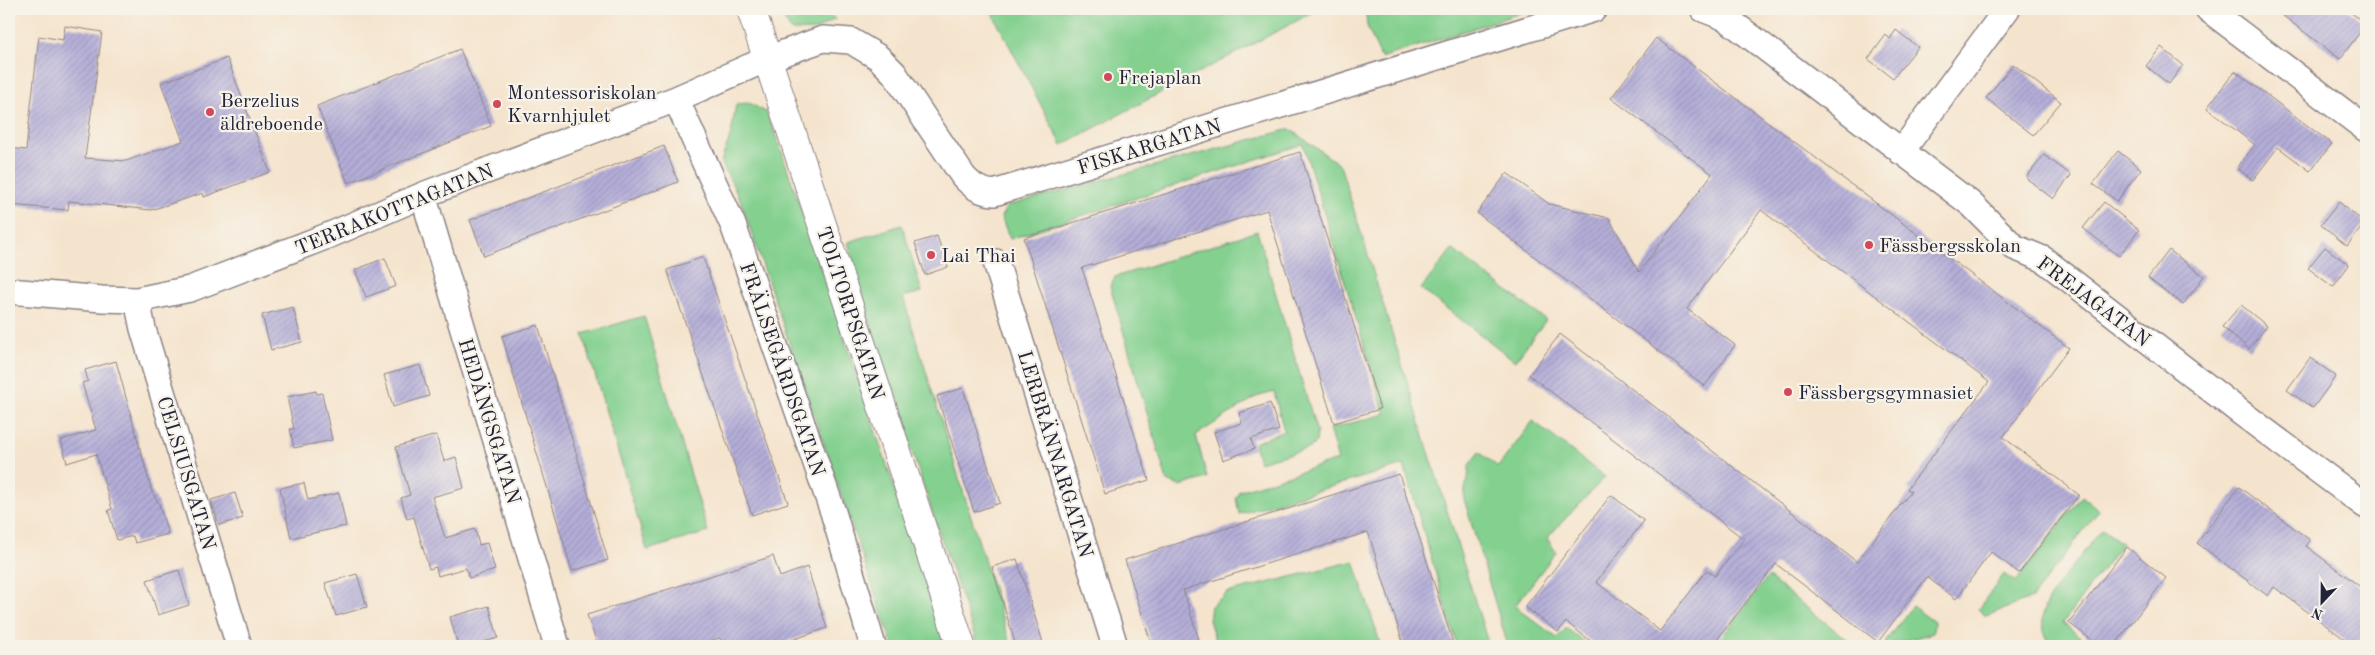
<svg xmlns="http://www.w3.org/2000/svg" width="2375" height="655" font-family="'Old Standard TT',serif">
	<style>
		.green { fill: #83d08f; stroke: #527965 }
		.building { fill: url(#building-hatch) }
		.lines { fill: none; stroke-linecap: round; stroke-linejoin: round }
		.minor-casing { stroke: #8c8384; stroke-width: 28 }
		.tertiary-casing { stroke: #8c8384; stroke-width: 30 }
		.minor { stroke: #fff; stroke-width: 25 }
		.tertiary { stroke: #fff; stroke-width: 28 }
		.poi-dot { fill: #d1495b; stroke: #f7f3e8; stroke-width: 2 }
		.labels { text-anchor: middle; stroke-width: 4.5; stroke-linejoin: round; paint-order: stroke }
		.poi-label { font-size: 20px; fill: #22223b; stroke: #f7f3e8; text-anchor: start }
		.street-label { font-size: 20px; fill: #22223b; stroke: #f7f3e8 }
	</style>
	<defs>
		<pattern id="building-hatch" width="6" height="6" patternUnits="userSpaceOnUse" patternTransform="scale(1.25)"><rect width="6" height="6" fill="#b4aed8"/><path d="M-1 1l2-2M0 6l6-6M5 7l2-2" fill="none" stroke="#9a95ba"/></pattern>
	</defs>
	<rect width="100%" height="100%" fill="#f7f3e8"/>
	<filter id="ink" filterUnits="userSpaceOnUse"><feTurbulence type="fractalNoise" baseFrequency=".02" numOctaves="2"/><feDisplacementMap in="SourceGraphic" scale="10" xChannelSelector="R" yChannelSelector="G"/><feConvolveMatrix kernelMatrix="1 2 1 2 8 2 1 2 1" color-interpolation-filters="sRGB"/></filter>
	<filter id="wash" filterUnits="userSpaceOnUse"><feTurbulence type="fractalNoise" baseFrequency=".0096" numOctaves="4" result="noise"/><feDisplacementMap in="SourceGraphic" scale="20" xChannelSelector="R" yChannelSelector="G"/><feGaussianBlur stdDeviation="1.12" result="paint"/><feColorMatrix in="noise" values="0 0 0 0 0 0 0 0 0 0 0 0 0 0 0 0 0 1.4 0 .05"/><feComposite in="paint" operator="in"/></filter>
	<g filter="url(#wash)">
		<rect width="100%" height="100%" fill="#f5e4cd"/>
		<path class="green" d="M776,9H823L835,19L816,30L792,31Z
			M990,9H1319L1062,145Z
			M1372,9H1533L1381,58L1367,26L1366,15Z
			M749,103L766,112L780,147L921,567L945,646H893L740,199L721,162L731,134L736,104Z
			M1290,129L1340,165L1489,646H1457L1404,465L1239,514L1236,498L1239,491L1338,460L1329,429L1385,414L1303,144L1010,239L1001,217L1007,206Z
			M902,225L922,292L903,297L1011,646H978L877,349L848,242Z
			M1257,231L1317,432L1316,442L1310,448L1259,462L1254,443L1284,431L1274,392L1256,397L1196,435L1207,478L1180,486L1167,481L1110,286L1115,277Z
			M1452,249L1546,320L1515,361L1421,289Z
			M644,316L708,532L647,550L583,334Z
			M1533,421L1605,477L1547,538L1556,552L1515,606L1557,638L1566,628L1590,646H1508L1464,499C1464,487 1470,477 1469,465L1479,452L1498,467Z
			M2082,496L2099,510L2032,598L1986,616L1978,609L2004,574L2016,582Z
			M2102,529L2122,543L2063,623L2092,646H2050L2048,644C2045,634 2041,624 2043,613C2045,596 2090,546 2102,529Z
			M1354,561L1381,646H1217L1209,620L1211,606L1227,593Z
			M1768,577L1855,646H1715Z
			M1912,606L1934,622L1933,633L1885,646L1886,641Z"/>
		<g id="blocks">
			<path class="building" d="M2274,9H2346L2366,24L2340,59Z
				M65,26L102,32L85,158L126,161L183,141L161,83L227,58L270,172L204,197L203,193L151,210L69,201L68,210L9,205V148L26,150L39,36L63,40Z
				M1896,30L1918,47L1893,78L1868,59L1886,35L1890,39Z
				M1656,38L2069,348L2003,437L2079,495L2019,573L1991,552L1956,599L1927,577L1878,642L1776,564L1712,646H1597L1566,622L1558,632L1525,607L1611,495L1644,521L1596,582L1660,631L1707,570L1715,576L1744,539L1529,375L1560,334L1857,562L1911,491L1907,489L1989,382L1761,210L1687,309L1735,345L1705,386L1477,213L1507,173L1549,204L1609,218L1639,272L1712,174L1611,98Z
				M2161,47L2183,65L2169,84L2146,66Z
				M460,49L491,126L348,183L317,106Z
				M2013,64L2061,102L2033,135L1986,98Z
				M2235,71L2332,144L2310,171L2278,147L2253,180L2237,168L2255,145L2207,108Z
				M664,146L678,182L484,256L470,220Z
				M2118,151L2141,169L2117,201L2093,184Z
				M1300,152L1380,409L1334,423L1267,210L1082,268L1149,480L1105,494L1024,238Z
				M2044,155L2071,175L2053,199L2026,178Z
				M2104,202L2139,230L2119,256L2083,228Z
				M2339,202L2365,223L2347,246L2321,225Z
				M937,236L948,267L925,275L915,243Z
				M2325,247L2349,265L2333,287L2308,268Z
				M2169,250L2204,276L2183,305L2148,278Z
				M703,257L788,503L752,515L667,270Z
				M385,258L396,286L366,297L355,270Z
				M2241,305L2267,326L2249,349L2222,327Z
				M293,307L302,342L271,350L262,315Z
				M538,325L608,560L572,571L502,336Z
				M2310,358L2336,376L2313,408L2287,390Z
				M116,361L152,492L159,504L168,534L135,543L133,536L117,540L108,510L112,509L96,454L67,463L61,440L96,430L82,383L88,381L85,370Z
				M420,365L429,396L393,407L384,375Z
				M963,388L1000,503L974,512L937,396Z
				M316,391L317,394L322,393L332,440L294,448L290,429H294L287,397Z
				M1270,403L1279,430L1251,439L1254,449L1223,460L1214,432L1242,423L1239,413Z
				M436,435L444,461L456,457L464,488L432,497L445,538L475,529L479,545L487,543L495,570L469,578L466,568L438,576L436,567L429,569L414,517L407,519L401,498L410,495L396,447Z
				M1399,474L1454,646H1404L1368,532L1183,590L1201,646H1152L1125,560Z
				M304,483L308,500L339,493L346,526L291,538L280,488Z
				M2239,487L2310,540L2306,546L2366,591V646H2354L2274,587L2268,596L2197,543Z
				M235,493L243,518L219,525L211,500Z
				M2127,547L2166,578L2114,646H2100L2069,623Z
				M773,556L780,577L807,567L827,628L774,646H723L720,638L695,646H598L587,615Z
				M1017,559L1044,646H1016L992,567Z
				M179,570L189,605L158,615L147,580Z
				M357,574L367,607L336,616L325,583Z
				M489,606L498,638L469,646H458L450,617Z"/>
		</g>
	</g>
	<g filter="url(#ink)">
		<use href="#blocks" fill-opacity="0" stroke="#8c8384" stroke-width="1"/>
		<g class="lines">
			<defs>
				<path id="minor" d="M1703,9L1726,18L1971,204L2014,247L2043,259L2240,412L2366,506
					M2208,9L2366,129
					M676,99L733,225L833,512L873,646
					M1901,152L2007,9
					M423,195L557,646
					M996,262L1115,646
					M9,291L102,299L137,300L190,289L330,235L423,195L676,99L767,59L823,39L851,41L878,57L894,73L963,176C972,186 980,192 994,193L1594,9
					M137,300L143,329L239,646"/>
				<path id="tertiary" d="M751,9L961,646"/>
			</defs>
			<use href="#minor" class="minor-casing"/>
			<use href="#tertiary" class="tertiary-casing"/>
			<use href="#minor" class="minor"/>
			<use href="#tertiary" class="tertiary"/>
		</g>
	</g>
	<g class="poi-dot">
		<circle cx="1108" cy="77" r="5"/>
		<circle cx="497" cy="104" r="5"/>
		<circle cx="210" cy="112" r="5"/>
		<circle cx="1869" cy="245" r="5"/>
		<circle cx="931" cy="255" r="5"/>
		<circle cx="1788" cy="392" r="5"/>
	</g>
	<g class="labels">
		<g class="poi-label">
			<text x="1118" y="84">Frejaplan</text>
			<text x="507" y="99">Montessoriskolan<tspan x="507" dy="23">Kvarnhjulet</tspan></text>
			<text x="220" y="107">Berzelius<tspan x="220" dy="23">äldreboende</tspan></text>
			<text x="1879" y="252">Fässbergsskolan</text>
			<text x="941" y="262">Lai Thai</text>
			<text x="1798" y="399">Fässbergsgymnasiet</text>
		</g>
		<g class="street-label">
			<text transform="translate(1149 146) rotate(-17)" y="7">FISKARGATAN</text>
			<text transform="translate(394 209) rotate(-22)" y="7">TERRAKOTTAGATAN</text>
			<text transform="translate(2094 301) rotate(37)" y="7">FREJAGATAN</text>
			<text transform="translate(851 313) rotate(72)" y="7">TOLTORPSGATAN</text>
			<text transform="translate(783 369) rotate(71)" y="7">FRÄLSEGÅRDSGATAN</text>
			<text transform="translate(490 421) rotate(73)" y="7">HEDÄNGSGATAN</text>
			<text transform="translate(1056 454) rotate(73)" y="7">LERBRÄNNARGATAN</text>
			<text transform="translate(187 473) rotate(73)" y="7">CELSIUSGATAN</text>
		</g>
	</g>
	<rect width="2375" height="655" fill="none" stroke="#f7f3e8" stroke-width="30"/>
	<g transform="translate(2322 602) rotate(202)" stroke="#f7f3e8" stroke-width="4" paint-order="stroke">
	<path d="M0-4L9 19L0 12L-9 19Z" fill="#22223b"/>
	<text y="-8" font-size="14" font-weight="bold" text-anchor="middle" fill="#22223b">N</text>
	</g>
</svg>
